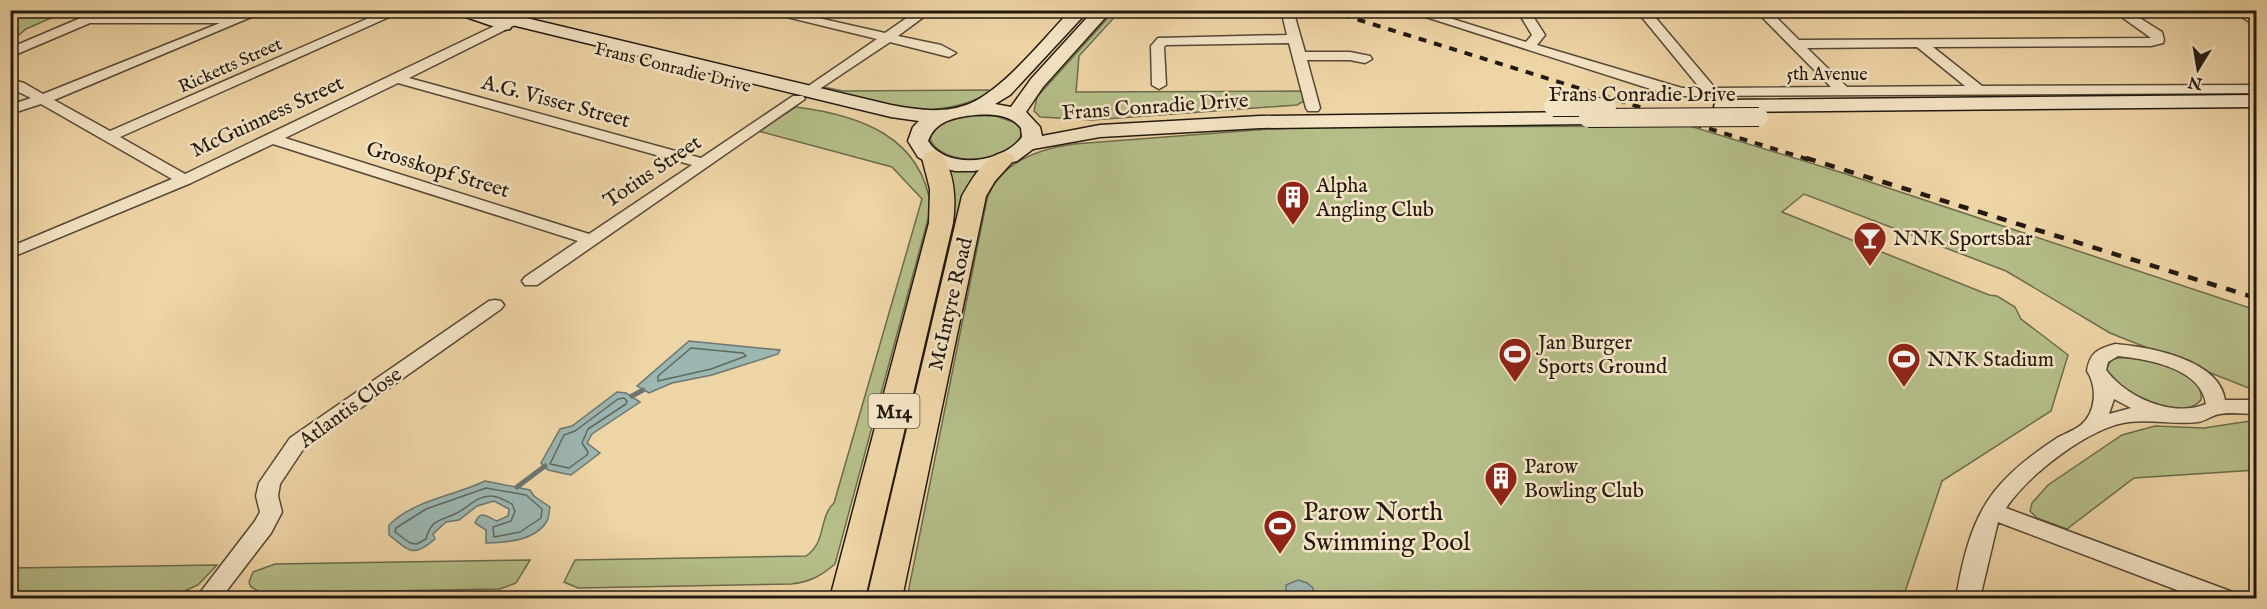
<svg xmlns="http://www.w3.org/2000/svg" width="2267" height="609" font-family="'IM FELL English',serif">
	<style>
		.green { fill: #b5be89; stroke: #6c6c4c; stroke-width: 1.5 }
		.water { fill: #9cb6b1; stroke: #6b7770; stroke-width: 1.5 }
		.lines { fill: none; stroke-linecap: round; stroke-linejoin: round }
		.shore { stroke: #5f6860; stroke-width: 1.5 }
		.stream { stroke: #6b7770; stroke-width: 5 }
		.minor-casing { stroke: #554835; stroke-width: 3 }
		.secondary-casing { stroke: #22190f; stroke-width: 3 }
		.primary-casing { stroke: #22190f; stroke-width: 3 }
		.minor { fill: #f4e4c5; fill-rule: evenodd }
		.secondary { fill: #f4e4c5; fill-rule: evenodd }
		.primary { fill: #eed5a6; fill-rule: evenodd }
		.rail-far1 { stroke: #22190f; stroke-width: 4; stroke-dasharray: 8 8; stroke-linecap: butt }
		.rail { stroke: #22190f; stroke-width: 4.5; stroke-dasharray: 10 10; stroke-linecap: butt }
		.secondary-bridge-casing { stroke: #22190f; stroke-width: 20; stroke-linecap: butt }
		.secondary-bridge { stroke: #f4e4c5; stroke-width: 18 }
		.labels { text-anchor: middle; stroke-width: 5; stroke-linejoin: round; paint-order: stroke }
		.far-street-label { font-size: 18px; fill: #22190f; stroke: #f4e4c5 }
		.shield { fill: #f4e4c5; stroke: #615646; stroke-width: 1.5 }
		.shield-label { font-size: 20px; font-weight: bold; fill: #22190f }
		.street-label { font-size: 21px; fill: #22190f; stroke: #f4e4c5 }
		.poi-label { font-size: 21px; fill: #22190f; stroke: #f4e4c5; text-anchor: start }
		.near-poi-label { font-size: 26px; fill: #22190f; stroke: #f4e4c5; text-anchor: start }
	</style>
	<rect width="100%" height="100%" fill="#eed5a6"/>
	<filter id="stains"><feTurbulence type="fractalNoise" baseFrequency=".00333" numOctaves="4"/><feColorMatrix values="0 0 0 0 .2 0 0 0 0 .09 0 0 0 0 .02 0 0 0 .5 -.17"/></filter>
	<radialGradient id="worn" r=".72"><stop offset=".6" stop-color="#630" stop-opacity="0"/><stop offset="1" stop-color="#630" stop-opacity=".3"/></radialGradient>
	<path class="green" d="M1115,10L1120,11L1079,56L1076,92L1302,91L1304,101L1297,105L1092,120L1040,117L1034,111L1037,97Z
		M10,11L11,10L67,11L26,29L11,42Z
		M823,87L843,91L988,90L991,92C933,125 882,104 822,89Z
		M796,107C859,115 922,136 931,208L835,564C821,576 810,582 791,584L578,588L564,582L575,560L806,556C827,542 818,518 834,503L922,199L892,167L758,131Z
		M990,114L1016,123L1022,130C1020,165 937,170 929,136C942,114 968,115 990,114Z
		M1690,126L1846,174L2256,310V391L2110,333L2006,271L1804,194L1782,212L1989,295L1997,296L2015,307L2021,319L2068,355L2051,411L1942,481L1903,598H907L987,199C1000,162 1038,149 1074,144L1269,129L1320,127Z
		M944,168H983L931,343L913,391Z
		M2118,358C2140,356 2205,370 2201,400C2186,419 2142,402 2125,391C2118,386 2112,377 2106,370L2111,360Z
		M2256,420V470L2134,478L2067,529L2037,518L2030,511L2032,503L2048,485L2122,435L2155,426L2204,428Z
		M530,560L516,583L500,589L262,593L251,587L249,582L253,572L275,564Z
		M217,565L198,585L178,594L11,597V568Z"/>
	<path class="water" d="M689,341L780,350L778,354L712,375L672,383L649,393L637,386Z
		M617,392L626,393L640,402L592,434L587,443L600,453L571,475L548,470L541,463L560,429L572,426Z
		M485,481L530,490L534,496L550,507C549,511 549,518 547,521C536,540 505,543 486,543V530L475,523C481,508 488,518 497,521L508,516L509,509L494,501L477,506L459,520L446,522L433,534L435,539C412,559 409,550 389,535V525C414,500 454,496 485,481Z
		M1298,580L1307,583L1313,588L1312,598L1286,597V585Z"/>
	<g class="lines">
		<path class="shore" d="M691,348L743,353L746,356L711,369L658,381V376Z
			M624,398L627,401L626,404L588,429L582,443L588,452L587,455L569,468L550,464L564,435L575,431L618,399Z
			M486,488L526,495L542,509L541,518L520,532L494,537L493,527L511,521L515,511L512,504C506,501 497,495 490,496C475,497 469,507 457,513C442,521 431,518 426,539L417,544L410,543L395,532L396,528L426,509Z"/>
		<path class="stream" d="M632,396L643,390
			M517,487L545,466"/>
		<defs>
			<path id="minor" d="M250,10H268L54,100L110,131L387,10H405L120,137L185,174L528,10H545L409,78L701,158L793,96H803L805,99L537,285H525L522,281L525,277L578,241L273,144L191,183L10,258V247L172,179L41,104L10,114V105L31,98L10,88V79L24,83L43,94L220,23H90L10,57V48L97,11L103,15L236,16ZM398,83L692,165L589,234L285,138Z
				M758,10H783L885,33L918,10H933L898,36L941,45L956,53L949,57L890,42L809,96L804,95L802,92L804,89L877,39Z
				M1281,10H1293L1305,52H1350L1370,56L1372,59L1365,63L1350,60H1307L1320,108L1318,111H1308L1306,108L1289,43L1166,45L1164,47L1166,85L1159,89L1152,85L1151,46L1158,38L1287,35Z
				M1404,10H1424L1526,42L1532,35L1517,10H1529L1545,35L1537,45L1682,88H1700L1636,10H1649L1715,88L1831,87L1755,10H1769L1799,40L2151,38L2112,10H2127L2162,32L2164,40L2163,43L2151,46L1933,47L1982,86L2256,85V93L1682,96L1660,92ZM1917,47L1965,86L1847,87L1807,48Z
				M2231,10H2246L2256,17V26Z
				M495,300L501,301L504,305L501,309L304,448L280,484L278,496L282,512L271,533L221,598H196L255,521L260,512L256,496L259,483L290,438L489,301Z
				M2115,344C2149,347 2219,359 2225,400H2256V414C2245,414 2231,412 2220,414C2212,415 2206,421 2198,422C2175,425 2152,419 2129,422C2089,427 2028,475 2006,508L2230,591L2234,598H2198L1998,522L1980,598H1956C1962,562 1971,521 1994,492C2011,470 2034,453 2057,438C2064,434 2075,430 2081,425C2097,411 2097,386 2087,371C2090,352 2098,349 2115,344ZM2118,356C2147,359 2201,368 2206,404C2173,418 2127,398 2106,370L2108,362ZM2114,399L2131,408L2109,414Z"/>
			<path id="secondary" d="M452,10H504L522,17L891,105C917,110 944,114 969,104C1004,89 1044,38 1071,10H1089L1010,95L995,104L1011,107L1031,79L1094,10H1112L1043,87L1026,112L1040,127L1042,136L1100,125L1260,116L1588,112L1595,114L1598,118L1595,122L1588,124L1260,128L1100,137L1033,149L1017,161L974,171H955L931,165L918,157L908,141L913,127L919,121L891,117L512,25L510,29L504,30L454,13ZM975,115C991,114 1010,114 1021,128L1022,137C1003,163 947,171 928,141C935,121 955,117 975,115Z
				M2256,95V107L1723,112L1716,110L1714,106L1716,102L1723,100Z"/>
			<path id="primary" d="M933,151L941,153C955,174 956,199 953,223L865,598H830L929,223L930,189L922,158L925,153Z
				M1004,152L1012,154L1015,159L995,181L986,196L902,598H867L962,196C972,179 984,157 1004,152Z"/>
		</defs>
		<use href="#minor" class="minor-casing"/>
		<use href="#secondary" class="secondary-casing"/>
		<use href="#primary" class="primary-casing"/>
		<use href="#minor" class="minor"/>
		<use href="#secondary" class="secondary"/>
		<use href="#primary" class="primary"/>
		<path class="rail-far1" d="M1327,10L1810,160"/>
		<path class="rail" d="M1806,158L2256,298"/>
		<defs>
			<path id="secondary-bridge" d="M1553,107H1607
				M1588,118L1759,117"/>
		</defs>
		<use href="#secondary-bridge" class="secondary-bridge-casing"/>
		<use href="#secondary-bridge" class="secondary-bridge"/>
	</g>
	<defs>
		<symbol id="building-pin" viewBox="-11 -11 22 30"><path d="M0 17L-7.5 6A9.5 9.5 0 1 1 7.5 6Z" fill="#8f2418" stroke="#f4e4c5"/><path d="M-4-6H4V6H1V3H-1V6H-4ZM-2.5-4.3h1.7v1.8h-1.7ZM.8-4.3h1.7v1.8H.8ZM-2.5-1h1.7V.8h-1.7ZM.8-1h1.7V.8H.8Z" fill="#fff"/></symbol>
		<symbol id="bar-pin" viewBox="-11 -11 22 30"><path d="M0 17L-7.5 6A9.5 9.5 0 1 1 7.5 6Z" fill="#8f2418" stroke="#f4e4c5"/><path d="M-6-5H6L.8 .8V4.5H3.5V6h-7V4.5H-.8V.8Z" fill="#fff"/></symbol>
		<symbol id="stadium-pin" viewBox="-11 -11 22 30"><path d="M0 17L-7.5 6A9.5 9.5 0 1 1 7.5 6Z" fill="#8f2418" stroke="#f4e4c5"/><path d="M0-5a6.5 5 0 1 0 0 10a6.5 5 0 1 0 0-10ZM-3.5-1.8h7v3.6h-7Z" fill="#fff"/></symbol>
	</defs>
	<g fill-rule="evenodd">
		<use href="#building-pin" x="1274" y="178" width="38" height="52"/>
		<use href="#bar-pin" x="1851" y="219" width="38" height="52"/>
		<use href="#stadium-pin" x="1496" y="335" width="38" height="52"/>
		<use href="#stadium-pin" x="1885" y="340" width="38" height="52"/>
		<use href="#building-pin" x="1482" y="459" width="38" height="52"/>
		<use href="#stadium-pin" x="1261" y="507" width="38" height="52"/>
	</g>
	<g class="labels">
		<g class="far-street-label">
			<text transform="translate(230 65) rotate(-24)" y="6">Ricketts Street</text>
			<text transform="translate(673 67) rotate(14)" y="6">Frans Conradie Drive</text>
			<text x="1827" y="80">5th Avenue</text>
		</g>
		<rect class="shield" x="868.5" y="394" width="51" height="34" rx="4.5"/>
		<g class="shield-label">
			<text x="894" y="418">M14</text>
		</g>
		<g class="street-label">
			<text x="1642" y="101">Frans Conradie Drive</text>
			<text transform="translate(556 101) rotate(15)" y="7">A.G. Visser Street</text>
			<text transform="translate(1155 106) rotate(-4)" y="7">Frans Conradie Drive</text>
			<text transform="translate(267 116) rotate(-25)" y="7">McGuinness Street</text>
			<text transform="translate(438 169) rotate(17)" y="7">Grosskopf Street</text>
			<text transform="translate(652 171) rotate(-34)" y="7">Totius Street</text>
			<text transform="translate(950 304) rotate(-77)" y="7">McIntyre Road</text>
			<text transform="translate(350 407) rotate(-36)" y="7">Atlantis Close</text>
		</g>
		<g class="poi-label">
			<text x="1316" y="192">Alpha<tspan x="1316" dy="24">Angling Club</tspan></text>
			<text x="1893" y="245">NNK Sportsbar</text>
			<text x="1538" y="349">Jan Burger<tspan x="1538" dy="24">Sports Ground</tspan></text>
			<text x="1927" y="366">NNK Stadium</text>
			<text x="1524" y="473">Parow<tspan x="1524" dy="24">Bowling Club</tspan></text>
		</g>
		<g class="near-poi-label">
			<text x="1303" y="520">Parow North<tspan x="1303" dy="30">Swimming Pool</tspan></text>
		</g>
	</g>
	<rect width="2267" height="609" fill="none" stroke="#eed5a6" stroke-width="36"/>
	<rect x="12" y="12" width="2243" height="585" fill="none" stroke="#22190f" stroke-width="3"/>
	<rect x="18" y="18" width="2231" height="573" fill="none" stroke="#22190f" stroke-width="1.5"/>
	<g transform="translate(2198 69) rotate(191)" stroke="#f4e4c5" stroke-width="4.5" paint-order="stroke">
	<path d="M0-4.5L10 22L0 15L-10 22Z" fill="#22190f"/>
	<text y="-9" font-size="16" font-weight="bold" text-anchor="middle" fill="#22190f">N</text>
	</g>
	<rect width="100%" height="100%" filter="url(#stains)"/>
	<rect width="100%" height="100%" fill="url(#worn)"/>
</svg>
